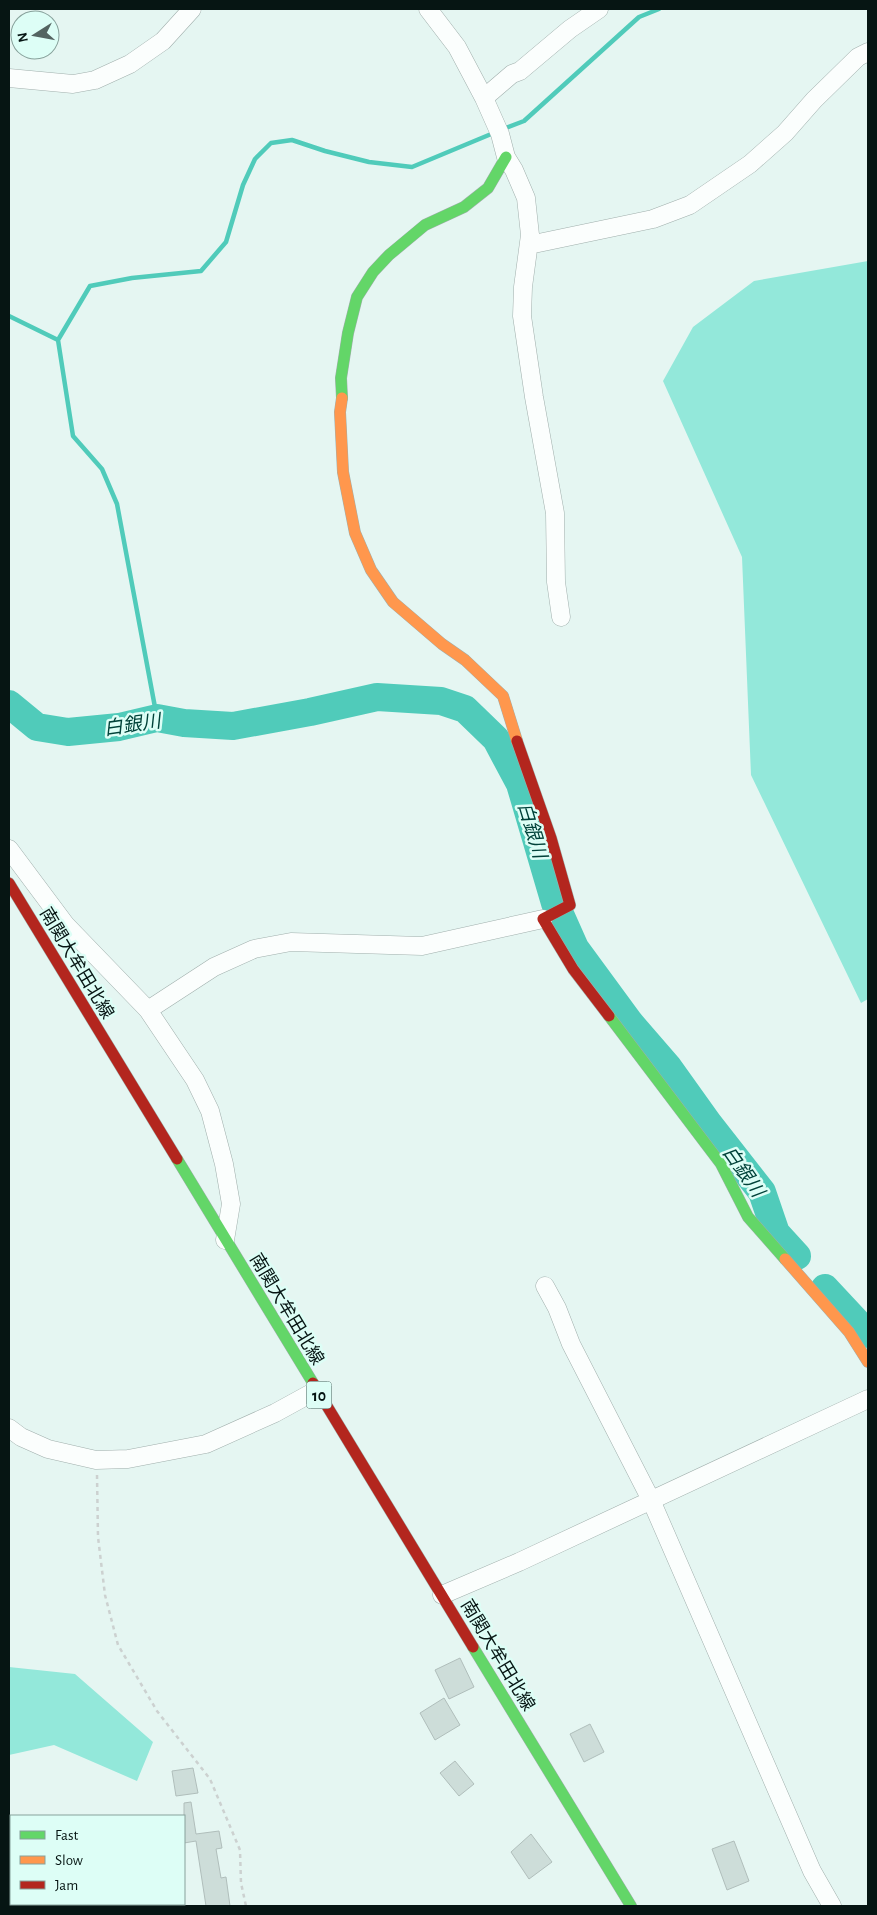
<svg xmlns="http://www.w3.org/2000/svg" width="877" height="1915" font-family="'Alegreya Sans','Noto Sans JP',sans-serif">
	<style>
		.forest { fill: #93e8da }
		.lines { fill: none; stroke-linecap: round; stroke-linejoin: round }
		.stream { stroke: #50cbba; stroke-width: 4.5 }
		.river { stroke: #50cbba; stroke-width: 28 }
		.building { fill: #cdddd9; stroke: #b0bebb }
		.street-casing { stroke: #a0afac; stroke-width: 19 }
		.fast-casing { stroke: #a0afac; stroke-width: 12 }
		.slow-casing { stroke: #a0afac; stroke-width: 12 }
		.jam-casing { stroke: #a0afac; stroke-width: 12 }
		.path { stroke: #ccd1d0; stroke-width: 2.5; stroke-dasharray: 4 4; stroke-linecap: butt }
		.street { stroke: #fbfefd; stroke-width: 18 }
		.fast { stroke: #63d668; stroke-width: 11 }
		.slow { stroke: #ff974d; stroke-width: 11 }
		.jam { stroke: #b3261e; stroke-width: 11 }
		.labels { text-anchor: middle; stroke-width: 5; stroke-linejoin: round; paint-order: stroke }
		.shield { fill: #ddfef6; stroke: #465b57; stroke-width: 1 }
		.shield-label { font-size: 16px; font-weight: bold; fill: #061513 }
		.street-label { font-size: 18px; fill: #061513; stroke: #ddfef6 }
		.water-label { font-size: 19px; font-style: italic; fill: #004239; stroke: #ddfef6 }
	</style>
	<rect width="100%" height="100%" fill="#e5f6f2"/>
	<path class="forest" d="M868,261V999L861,1003L751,775L742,557L663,381L693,327L754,281Z
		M9,1667L75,1674L153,1742L137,1781L54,1745L9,1755Z"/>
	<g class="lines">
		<path class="stream" d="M503,129L524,121L639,17L659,9
			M9,316L58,340
			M157,718L117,504L102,469L73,436L58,340L90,286L132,278L201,271L226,242L243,185L255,159L271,143L292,140L325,151L369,162L412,167L496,132"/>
		<path class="river" d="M9,704L37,727L68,732L119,727L157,718L184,723L233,726L310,712L377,697L441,701L465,709L496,739L520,784L555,903L575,948L630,1023L668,1067L708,1123L762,1192L776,1233L797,1256
			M825,1288L868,1334"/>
	</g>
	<path class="building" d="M460,1658L474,1687L449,1699L435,1670Z
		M444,1698L460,1725L435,1740L420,1713Z
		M590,1724L604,1752L584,1762L570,1734Z
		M455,1761L474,1784L459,1796L440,1773Z
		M193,1768L198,1793L176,1796L172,1771Z
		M191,1802L196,1834L219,1831L222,1848L216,1849L221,1878L226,1877L230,1906H206L196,1841L184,1843V1803Z
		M531,1834L552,1862L529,1879L511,1852Z
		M734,1841L749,1881L727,1890L712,1849Z"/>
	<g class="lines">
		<defs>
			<path id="street" d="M428,9L457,47L484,98L500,134L506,157L514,170L526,198L530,235L523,287L522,316L534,397L555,513L556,582L561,617
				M9,78L73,84L95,80L130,64L163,41L192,9
				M484,98L512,74L520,71L570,29L599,9
				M529,245L653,219L690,205L750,164L785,133L814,100L858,57L868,52
				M9,849L65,924L148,1010L195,1080L210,1111L224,1164L231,1204L225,1240
				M148,1010L214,967L254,949L291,942L422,946L543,919
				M545,1286L557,1308L571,1344L651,1500L812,1871L832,1906
				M9,1428L21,1437L48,1449L96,1460L128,1459L206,1444L275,1413L317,1390
				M442,1595L519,1562L868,1399"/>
			<path id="fast" d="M342,398L341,378L348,333L357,297L373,272L389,255L425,225L464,207L488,188L506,157
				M609,1016L721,1164L748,1217L785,1259
				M177,1159L313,1383
				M473,1647L631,1906"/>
			<path id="slow" d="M342,398L340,412L343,472L355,533L371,570L393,602L442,644L465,660L503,696L517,741
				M785,1259L849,1332L868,1362"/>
			<path id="jam" d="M517,741L551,838L570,905L543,919L573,969L609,1016
				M9,883L177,1159
				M313,1383L473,1647"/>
		</defs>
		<use href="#street" class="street-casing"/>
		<use href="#fast" class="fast-casing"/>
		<use href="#slow" class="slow-casing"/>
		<use href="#jam" class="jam-casing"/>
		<path class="path" d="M97,1475L98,1537L105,1595L118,1645L157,1711L210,1779L240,1850L241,1883L246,1906"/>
		<use href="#street" class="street"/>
		<use href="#fast" class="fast"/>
		<use href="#slow" class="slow"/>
		<use href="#jam" class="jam"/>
	</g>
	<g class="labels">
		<rect class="shield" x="306.5" y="1381.5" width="25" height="27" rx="4"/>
		<g class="shield-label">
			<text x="319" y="1401">10</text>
		</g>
		<g class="street-label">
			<text transform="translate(77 963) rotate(59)" y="6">南関大牟田北線</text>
			<text transform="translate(287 1309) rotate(59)" y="6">南関大牟田北線</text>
			<text transform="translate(498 1655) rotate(59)" y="6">南関大牟田北線</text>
		</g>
		<g class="water-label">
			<text transform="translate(132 724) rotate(-8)" y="7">白銀川</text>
			<text transform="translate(533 830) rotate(73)" y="7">白銀川</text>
			<text transform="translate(744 1171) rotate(55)" y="7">白銀川</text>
		</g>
	</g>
	<rect width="877" height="1915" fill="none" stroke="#061513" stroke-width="20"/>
	<rect x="10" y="1815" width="175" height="90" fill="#ddfef6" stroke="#87a19b"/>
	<rect x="20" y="1831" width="25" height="8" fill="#63d668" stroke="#87a19b"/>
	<text x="55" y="1840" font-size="15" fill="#061513">Fast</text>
	<rect x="20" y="1856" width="25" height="8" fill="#ff974d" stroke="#87a19b"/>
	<text x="55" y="1865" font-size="15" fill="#061513">Slow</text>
	<rect x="20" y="1881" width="25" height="8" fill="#b3261e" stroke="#87a19b"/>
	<text x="55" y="1890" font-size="15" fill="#061513">Jam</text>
	<g transform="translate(35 35) rotate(259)"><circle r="24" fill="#ddfef6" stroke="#87a19b"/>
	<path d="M0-4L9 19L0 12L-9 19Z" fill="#546461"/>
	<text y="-8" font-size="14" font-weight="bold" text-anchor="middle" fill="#061513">N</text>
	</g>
</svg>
